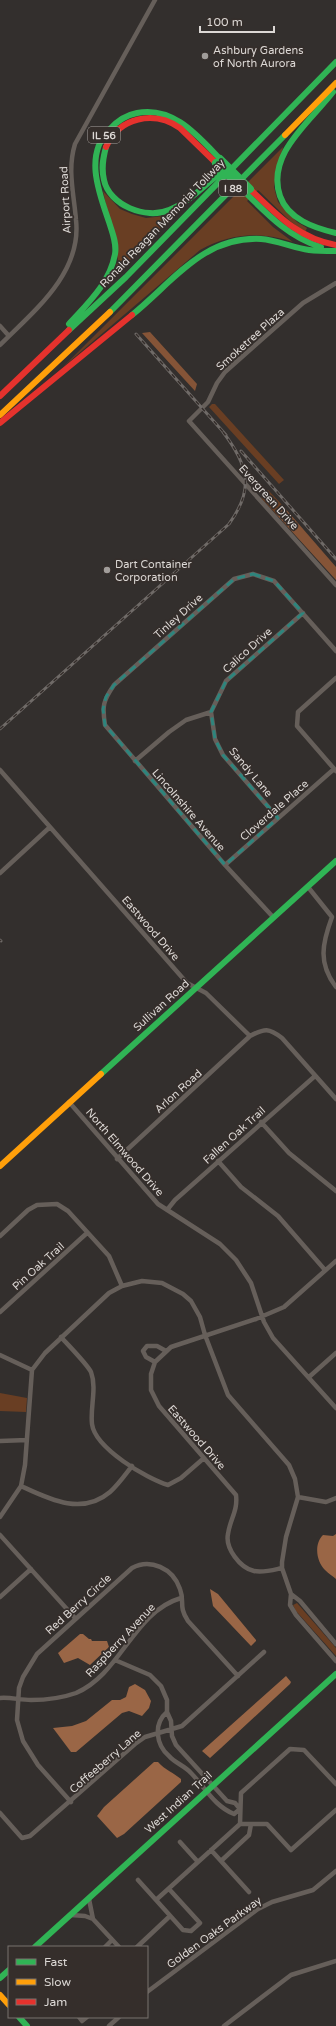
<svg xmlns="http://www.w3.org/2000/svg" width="336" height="2026" font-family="'Varela Round',sans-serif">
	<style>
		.green { fill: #693e23 }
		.forest { fill: #855437 }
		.water { fill: #9a6646 }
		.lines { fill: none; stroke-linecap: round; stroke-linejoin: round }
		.street { stroke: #665f5a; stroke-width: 4.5 }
		.fast { stroke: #30b455; stroke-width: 6 }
		.slow { stroke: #ff9f0a; stroke-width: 6 }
		.jam { stroke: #e5322d; stroke-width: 6 }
		.rail-casing { stroke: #6f6a67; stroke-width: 3 }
		.rail { stroke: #352e2b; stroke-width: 1.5; stroke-dasharray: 4.5; stroke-linecap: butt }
		.fast-bridge { stroke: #30b455; stroke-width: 8 }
		.marked { fill: none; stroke: #2e857d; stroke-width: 3; stroke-dasharray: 8 5; stroke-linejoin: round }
		.poi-dot { fill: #a19d9a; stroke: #352e2b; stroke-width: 1.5 }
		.labels { text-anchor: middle; stroke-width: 3.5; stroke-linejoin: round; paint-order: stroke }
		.shield { fill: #352e2b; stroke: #aaa5a2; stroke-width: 1 }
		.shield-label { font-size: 10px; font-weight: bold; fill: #dcd8d5 }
		.poi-label { font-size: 11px; fill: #dcd8d5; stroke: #352e2b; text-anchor: start }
		.street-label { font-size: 11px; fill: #dcd8d5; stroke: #352e2b }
	</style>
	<rect width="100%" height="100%" fill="#332f2d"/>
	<path class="green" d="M283,147L274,187L276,195L278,202L297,222L307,228L305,232L290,221L258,190L247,201L273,227L293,242C261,231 230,233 200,250L63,367Z
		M103,191L120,209L132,214L146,218L173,215L112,279L118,260Z
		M212,404H215L284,480L279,484L209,407Z
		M268,490L284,507L276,514L261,498Z
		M0,1393L27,1398L26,1412L0,1411Z
		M297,1603L336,1648V1656L296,1611L293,1605Z"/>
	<path class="forest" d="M150,332L197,384L195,391L142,333Z
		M284,507L336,567V580L276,514Z"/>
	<path class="water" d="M336,1534V1579C333,1576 329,1574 325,1570C316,1561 314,1544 323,1535L333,1536Z
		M210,1589L218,1594L256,1640V1641L251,1646L213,1606Z
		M80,1634H83L89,1639H91L92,1641H107L109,1647L90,1665L78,1658L64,1663L58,1653Z
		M286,1676L291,1682L290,1684L221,1748L210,1758L202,1751Z
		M135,1684L145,1690L151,1701L149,1708L142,1716L129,1711L122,1713L76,1752H71L53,1728L72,1726L86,1721L112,1700H120L126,1697L129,1687Z
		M154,1762H158C165,1770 174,1773 181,1779V1782L124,1834L117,1838L97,1816L104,1807Z"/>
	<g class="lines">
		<path class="street" d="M336,283L303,303L225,372L217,383L208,402L189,421L336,585
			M0,326L9,336
			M0,345C34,311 82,273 76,220C74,194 67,170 75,144L155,0
			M336,678L298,712L297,726L336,771
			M211,712L215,739L223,755L278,818
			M135,761L169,732L186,720L211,712L226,681L303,613
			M0,770L187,983L206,993L250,1036C265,1028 269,1028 282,1038L336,1099
			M225,865L334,769
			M0,873L50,827
			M308,887L332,917C322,944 318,963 336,987
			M273,917L225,865L105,725C102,706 103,701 114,685L234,579L253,574L274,581L336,651
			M69,1102L158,1204L220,1244L236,1260L251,1283L264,1322L273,1338L336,1408
			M261,1122L289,1153L336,1191
			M117,1159L250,1036
			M218,1161L241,1187L278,1216L325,1270
			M167,1210L175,1200L315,1076
			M0,1236L28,1210L37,1205L57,1204L68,1211L109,1256L122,1286
			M0,1312L87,1233
			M61,1337C68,1345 87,1364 91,1372C97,1388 90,1408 92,1424C95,1448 147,1479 168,1485L181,1478L204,1458
			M0,1355L32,1370
			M155,1362L146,1357L143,1351L147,1346H157L166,1351
			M309,1377L336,1353
			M0,1441L27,1440
			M21,1486C49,1499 82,1516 110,1492C118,1485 125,1475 132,1466
			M298,1497L326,1502L336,1498
			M0,1517L21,1486L25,1465L32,1370L45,1353L109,1293L122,1286L142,1281L162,1283L183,1294L191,1301L200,1317L205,1335L228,1395L289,1465L295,1479L298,1497L286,1537L282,1562V1568L291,1594L290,1605L296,1615L336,1661
			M0,1535L75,1618
			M282,1568C273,1570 263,1573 254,1571C240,1568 225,1548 228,1534C230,1519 238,1511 236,1495L159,1406L151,1390V1374L155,1362L171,1347L256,1319L284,1307L336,1261
			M291,1594L300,1601L336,1644
			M0,1597L31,1569
			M115,1660L150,1675L161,1686L167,1700V1712L171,1721L172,1736L176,1745L227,1801L235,1803L240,1809
			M0,1698C10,1697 20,1700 31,1700C45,1700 62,1698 76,1693C121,1674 133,1612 181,1598
			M167,1712C153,1724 156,1745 169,1756C175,1763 185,1766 191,1773C205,1787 214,1806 234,1814L240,1809
			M336,1784L304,1750L290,1749L241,1793L240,1824H267L291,1850L336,1810
			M71,1802L38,1765L23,1741L17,1720L19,1688L23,1677L37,1654L132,1568C150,1558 173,1568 180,1589C185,1602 178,1606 188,1621L238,1676
			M0,1813L22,1838L30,1836L135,1744L145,1737L182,1726L264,1652
			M180,1842L198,1862
			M211,1850L249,1892
			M221,1861L249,1835L251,1824
			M138,1880L183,1930L191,1931L200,1923L169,1889
			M89,1899L93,1919L119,1947
			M156,1900L240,1824
			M71,1915L85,1916L93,1919
			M105,1947L112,1940
			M137,1947L170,1916
			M147,1992L258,1909L272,1902L313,1890L336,1871
			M79,2017L82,2021L87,2017
			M109,2026L119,2017
			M224,2026L291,1975L336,1961"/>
		<path class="fast" d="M333,92C310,122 266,154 280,196C288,219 314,228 336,233
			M106,147C103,158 101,168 104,180C109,205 146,220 169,210C192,201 208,181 228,167
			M245,192C268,215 289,237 321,247
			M110,312L285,135
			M132,315C173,282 203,236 261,239C277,240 293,248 309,250C317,251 327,251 336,251
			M69,324C88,303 110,283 115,254C117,243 112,232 109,222C99,193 84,155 109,130C116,122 126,115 137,113C173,106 197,135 220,159
			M69,330L126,277L336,62
			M101,1074L336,861
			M35,1947L336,1674
			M0,1978L9,1970
			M19,2017L27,2026"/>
		<path class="slow" d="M285,135L336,83
			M0,415L110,312
			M0,1166L101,1074
			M0,1995L9,2005"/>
		<path class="jam" d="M106,147C119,117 154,110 180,128L216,163
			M250,189C276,214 299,239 336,245
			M0,396L69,330
			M0,423L132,315"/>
		<defs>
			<path id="rail" d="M136,334L226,435
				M241,451L336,559
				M0,729L229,524C255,488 248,465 223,432
				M0,940L1,941"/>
		</defs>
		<use href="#rail" class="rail-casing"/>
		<use href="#rail" class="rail"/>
		<path class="fast-bridge" d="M220,159L250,189
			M216,163L245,192"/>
	</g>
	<path class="marked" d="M253,574L274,581L303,613L226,681L211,712L215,739L223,755L278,818L225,865L105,725L103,709L106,697L114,685L234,579Z"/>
	<g class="poi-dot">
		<circle cx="205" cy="56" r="4"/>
		<circle cx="107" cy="570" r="4"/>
	</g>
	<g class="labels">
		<g class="shield">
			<rect x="88" y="127" width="32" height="16" rx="3"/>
			<rect x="219" y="180" width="28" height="16" rx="3"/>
		</g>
		<g class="shield-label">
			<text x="104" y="139">IL 56</text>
			<text x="233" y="192">I 88</text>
		</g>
		<g class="poi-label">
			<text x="213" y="54">Ashbury Gardens<tspan x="213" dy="13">of North Aurora</tspan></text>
			<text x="115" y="568">Dart Container<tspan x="115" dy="13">Corporation</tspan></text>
		</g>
		<g class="street-label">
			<text transform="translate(65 200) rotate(-93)" y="4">Airport Road</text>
			<text transform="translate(162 223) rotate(-46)" y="4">Ronald Reagan Memorial Tollway</text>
			<text transform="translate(250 339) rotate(-42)" y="4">Smoketree Plaza</text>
			<text transform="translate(269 497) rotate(48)" y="4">Evergreen Drive</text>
			<text transform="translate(178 616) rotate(-42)" y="4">Tinley Drive</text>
			<text transform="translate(247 650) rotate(-42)" y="4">Calico Drive</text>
			<text transform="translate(251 772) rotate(50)" y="4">Sandy Lane</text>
			<text transform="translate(189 810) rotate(49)" y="4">Lincolnshire Avenue</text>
			<text transform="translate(274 810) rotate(-41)" y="4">Cloverdale Place</text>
			<text transform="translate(151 928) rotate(49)" y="4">Eastwood Drive</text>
			<text transform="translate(161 1005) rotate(-42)" y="4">Sullivan Road</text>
			<text transform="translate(178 1091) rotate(-42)" y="4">Arlon Road</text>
			<text transform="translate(234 1135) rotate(-42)" y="4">Fallen Oak Trail</text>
			<text transform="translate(125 1152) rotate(49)" y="4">North Elmwood Drive</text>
			<text transform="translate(38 1266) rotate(-42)" y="4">Pin Oak Trail</text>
			<text transform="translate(197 1437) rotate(49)" y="4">Eastwood Drive</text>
			<text transform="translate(78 1604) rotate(-42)" y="4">Red Berry Circle</text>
			<text transform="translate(120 1640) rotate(-47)" y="4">Raspberry Avenue</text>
			<text transform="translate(105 1761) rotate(-41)" y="4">Coffeeberry Lane</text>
			<text transform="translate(178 1802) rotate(-42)" y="4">West Indian Trail</text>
			<text transform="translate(214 1932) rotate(-36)" y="4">Golden Oaks Parkway</text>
		</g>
	</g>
	<rect x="8" y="1946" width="140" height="72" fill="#352e2b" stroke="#78726f"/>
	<rect x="16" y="1959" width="20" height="6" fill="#30b455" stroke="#78726f"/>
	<text x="44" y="1966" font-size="12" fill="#dcd8d5">Fast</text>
	<rect x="16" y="1979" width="20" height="6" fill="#ff9f0a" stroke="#78726f"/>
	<text x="44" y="1986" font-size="12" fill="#dcd8d5">Slow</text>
	<rect x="16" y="1999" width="20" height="6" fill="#e5322d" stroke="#78726f"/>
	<text x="44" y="2006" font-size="12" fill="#dcd8d5">Jam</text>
	<path d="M200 26v6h74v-6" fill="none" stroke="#dcd8d5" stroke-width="2"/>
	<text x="206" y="26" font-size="12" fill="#dcd8d5" stroke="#352e2b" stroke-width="3" paint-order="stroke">100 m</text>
</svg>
